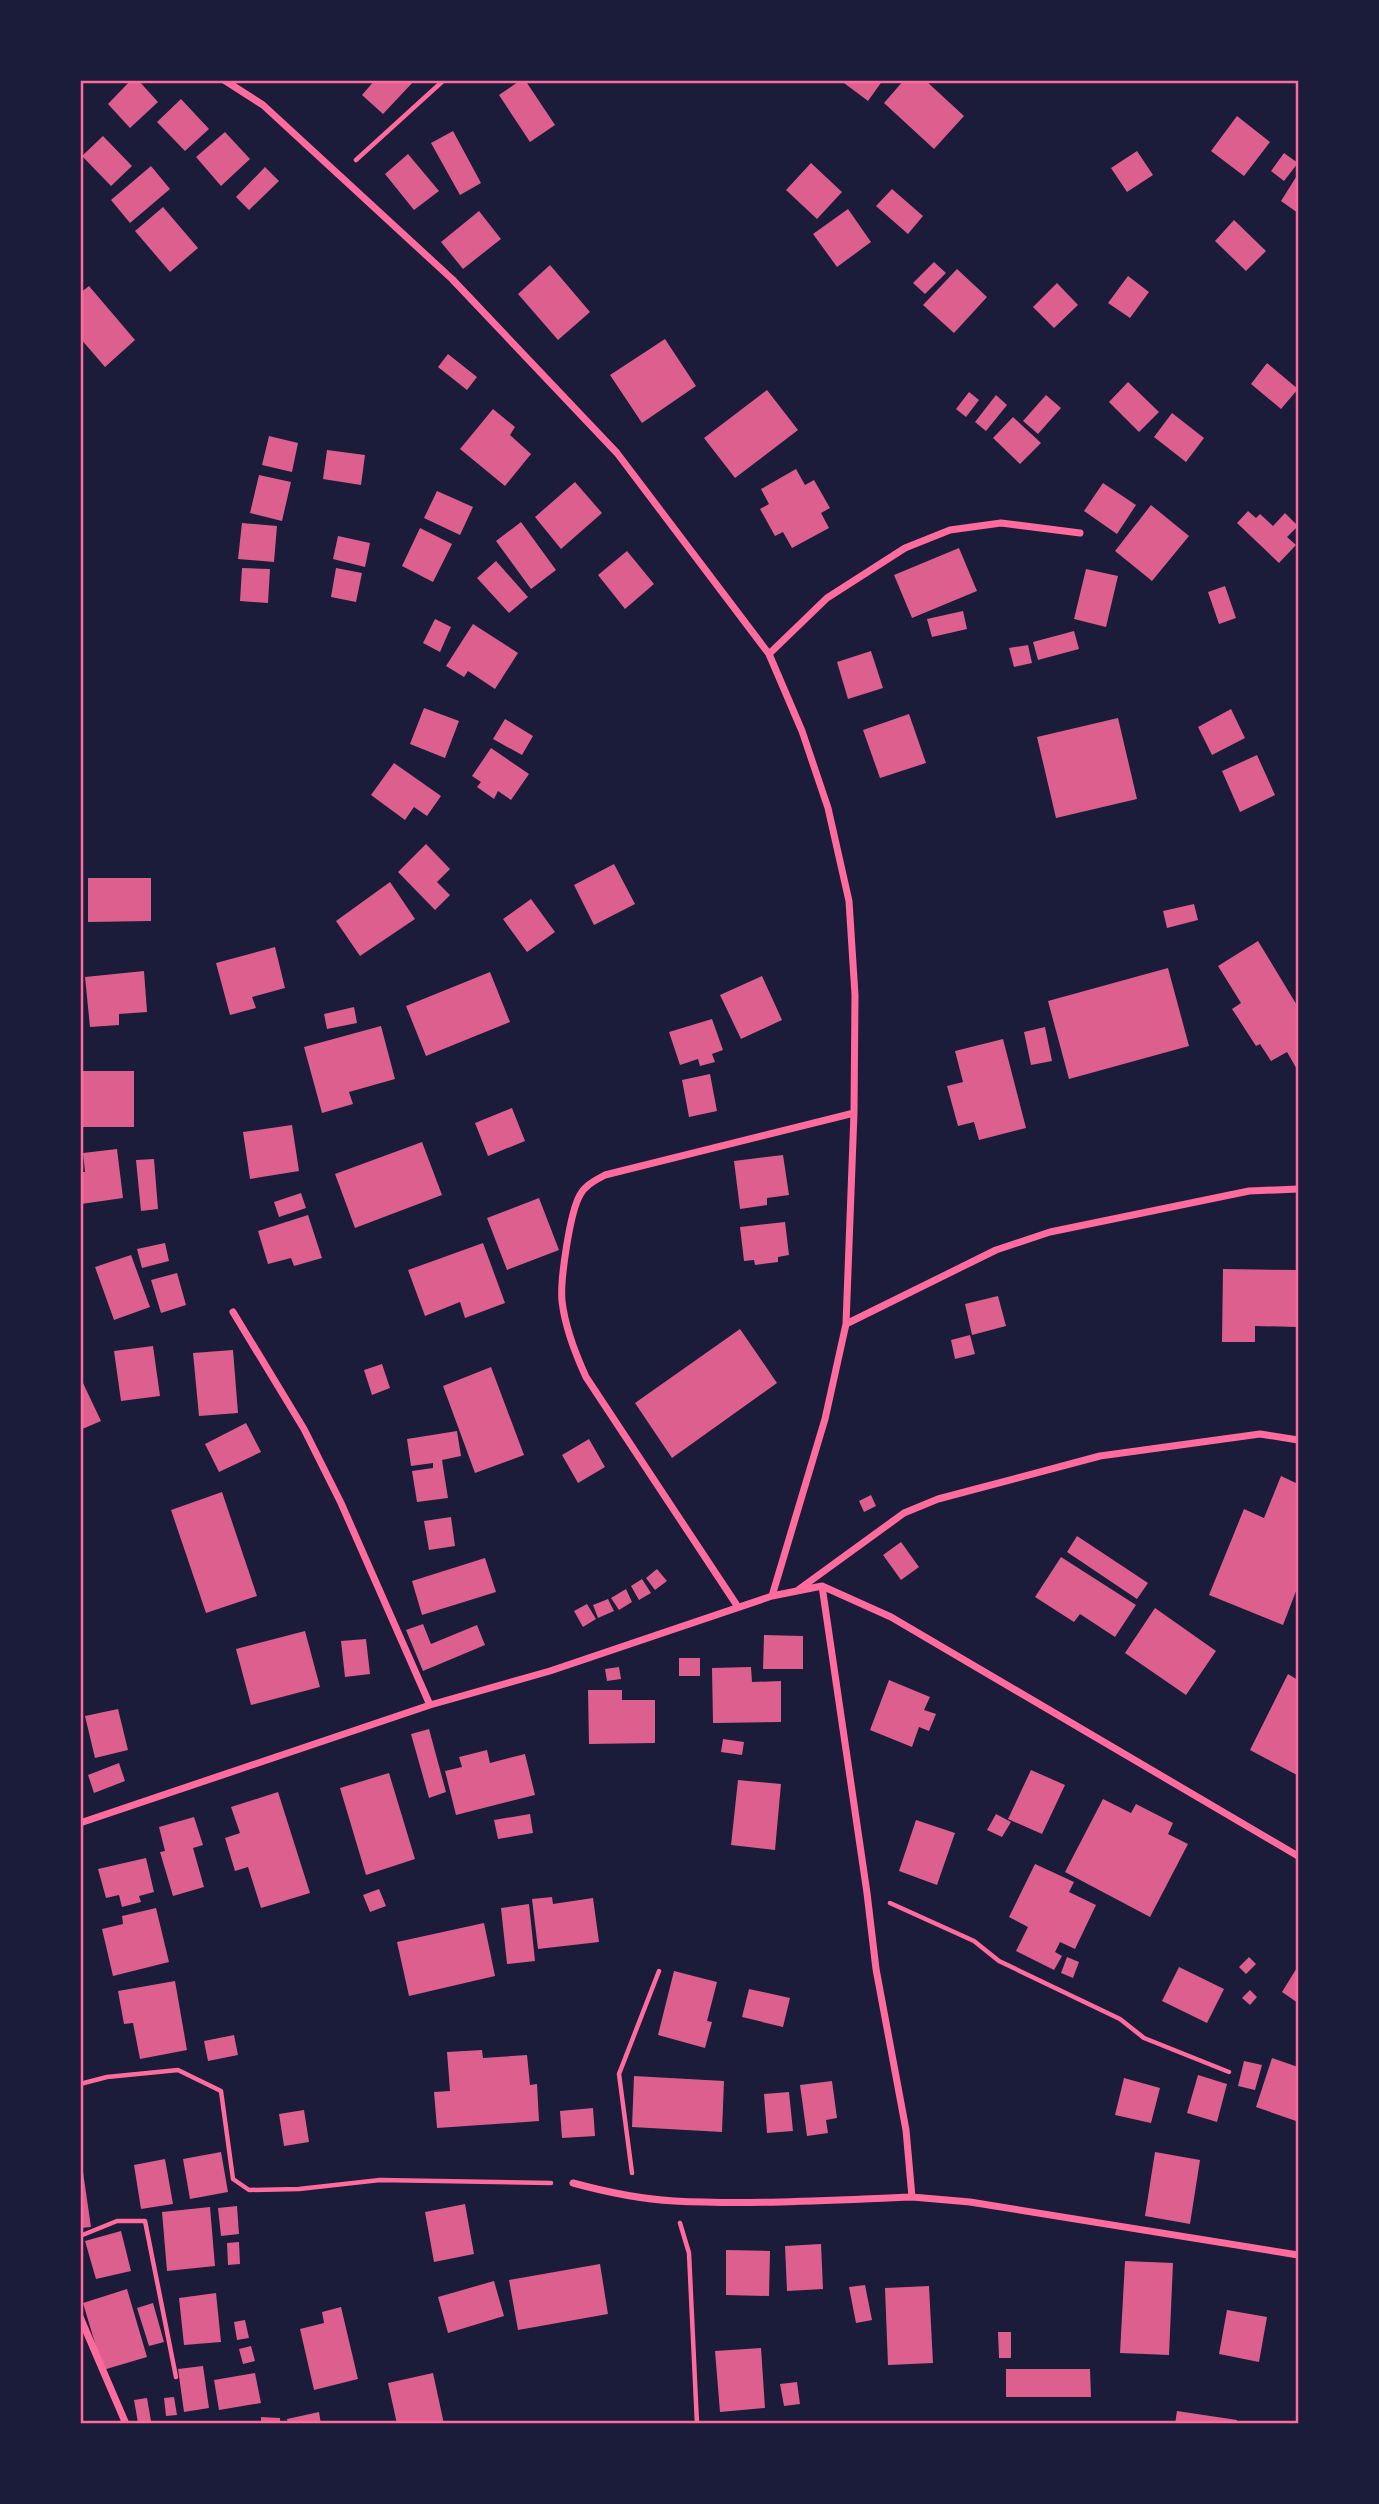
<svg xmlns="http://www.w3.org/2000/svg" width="1379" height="2504" font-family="'Exo 2',sans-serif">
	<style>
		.building { fill: #dd5f8e }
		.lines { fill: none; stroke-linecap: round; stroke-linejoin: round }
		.path { stroke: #ff6b9d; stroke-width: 4.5 }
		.minor { stroke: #ff6b9d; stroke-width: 7 }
		.neatline { fill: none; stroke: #ff6b9d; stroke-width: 2.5 }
	</style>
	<rect width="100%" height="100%" fill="#1b1b3a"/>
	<path class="building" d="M131,80H138L158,102L130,128L108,104Z
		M375,80H415L383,114L362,95Z
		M521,80H525L555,125L530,142L499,95Z
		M840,80H883L868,101Z
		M904,80H925L964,116L934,149L884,103Z
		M181,99L209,129L185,151L157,122Z
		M1237,116L1270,142L1244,176L1211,151Z
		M453,131L481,183L460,195L431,143Z
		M225,132L250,159L221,186L196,157Z
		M103,136L132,166L111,186L82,156Z
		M1137,151L1153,175L1127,192L1111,168Z
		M1284,153L1298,163L1284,181L1271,171Z
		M408,154L439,191L414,210L385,174Z
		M811,163L842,192L817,219L786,190Z
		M151,166L170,189L130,223L111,200Z
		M265,167L279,181L249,210L236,197Z
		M1298,174V213L1281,201Z
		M892,189L923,216L908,234L876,206Z
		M163,207L198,248L170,272L135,231Z
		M848,209L871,242L837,267L813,234Z
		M479,211L501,239L463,269L441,242Z
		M1234,220L1266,251L1246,271L1215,241Z
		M934,262L946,273L925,294L913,283Z
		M550,265L590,312L558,340L518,294Z
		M957,269L987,297L954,333L923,305Z
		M1128,276L1149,292L1130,318L1108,303Z
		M1057,283L1078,305L1054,328L1033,307Z
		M89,286L135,340L105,367L80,338V293Z
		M665,339L696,386L642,423L610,375Z
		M448,354L477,377L467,390L438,367Z
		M1267,363L1298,389L1281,409L1251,384Z
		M1128,382L1159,412L1139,432L1109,402Z
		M767,390L798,430L735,478L704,438Z
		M969,392L979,400L966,417L956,409Z
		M996,395L1007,405L986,431L975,422Z
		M1046,395L1061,408L1038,434L1023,421Z
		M493,409L515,427L510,435L531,454L505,486L460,449Z
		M1172,413L1204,438L1186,462L1154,437Z
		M1013,417L1041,443L1020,464L993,438Z
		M269,436L298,443L292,472L262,465Z
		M327,450L365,455L361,485L323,479Z
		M796,469L805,485L814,480L830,508L821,513L829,528L792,548L783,532L775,536L760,509L769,504L761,489Z
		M259,475L291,482L282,521L250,513Z
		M575,482L602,513L561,549L535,517Z
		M1103,483L1136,505L1117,534L1084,511Z
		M437,491L473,507L460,535L424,518Z
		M1151,505L1189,536L1152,581L1115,551Z
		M1248,511L1256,518L1260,514L1273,526L1285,513L1298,526L1287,537L1296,545L1279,563L1237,523Z
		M521,522L556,570L531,589L496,541Z
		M242,523L277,526L274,562L238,559Z
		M420,528L452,544L433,582L402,566Z
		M338,536L370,543L365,567L333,559Z
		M959,548L977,591L912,618L894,575Z
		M627,551L654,584L625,609L598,575Z
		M496,561L528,597L509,613L477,578Z
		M242,568L270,569L268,603L240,601Z
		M336,568L362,573L356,602L331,597Z
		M1086,569L1118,576L1106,627L1074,619Z
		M1225,586L1236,618L1219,624L1208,592Z
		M963,611L967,629L932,637L927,619Z
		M435,619L451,627L440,652L423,643Z
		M473,624L518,653L495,689L468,671L464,677L446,666Z
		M1074,631L1079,649L1038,660L1033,642Z
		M1028,645L1032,663L1014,667L1009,648Z
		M871,651L883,688L848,699L837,662Z
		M424,708L459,721L445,758L410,744Z
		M1231,709L1245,738L1212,755L1198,727Z
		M909,714L926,763L880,778L863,730Z
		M1118,718L1137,799L1056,818L1037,737Z
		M505,719L533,736L522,755L493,739Z
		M491,748L529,774L511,800L498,791L494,799L477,787L481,782L472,776Z
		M1257,755L1275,795L1240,812L1222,771Z
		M394,763L441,796L427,816L414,807L405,820L371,795Z
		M426,844L450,869L437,882L450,895L435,910L398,872Z
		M614,864L635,904L594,925L574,885Z
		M88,878H151V921L88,922Z
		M390,882L415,919L360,956L336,921Z
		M531,899L555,932L527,952L503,919Z
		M1194,904L1198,920L1167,928L1163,911Z
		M1258,941L1298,1007V1071L1287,1052L1271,1061L1260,1044L1256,1046L1232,1009L1241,1003L1218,966Z
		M275,947L285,988L252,997L256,1008L230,1015L216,963Z
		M1168,968L1189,1046L1069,1079L1048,1001Z
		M144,971L147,1012L119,1014V1025L90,1027L85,977Z
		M490,972L510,1022L426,1056L406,1006Z
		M762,976L782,1020L741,1039L720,995Z
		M354,1007L357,1023L327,1029L324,1014Z
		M712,1019L723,1050L712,1054L715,1062L700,1066L698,1059L680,1065L669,1032Z
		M381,1026L395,1079L349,1092L353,1104L322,1113L304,1047Z
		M1045,1027L1052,1061L1031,1065L1024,1032Z
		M1003,1039L1026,1128L979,1140L974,1122L958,1126L947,1086L963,1082L955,1051Z
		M80,1071H134V1127H80Z
		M710,1074L717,1111L689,1117L682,1080Z
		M512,1108L525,1141L488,1156L475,1123Z
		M292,1125L299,1171L250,1179L243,1132Z
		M422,1142L442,1195L355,1228L335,1174Z
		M117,1149L123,1198L81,1204L80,1172H85L83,1153Z
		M783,1155L789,1195L767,1198V1205L740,1209L734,1161Z
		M154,1159L158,1209L141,1211L136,1160Z
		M301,1193L306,1208L279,1217L274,1202Z
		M539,1198L559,1250L507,1270L487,1218Z
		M308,1215L322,1258L294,1266L291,1258L268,1264L258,1231Z
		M785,1222L789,1255L778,1257V1262L755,1265L754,1260L744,1261L740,1227Z
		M165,1243L169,1261L142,1268L137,1249Z
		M483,1243L505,1303L465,1318L460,1302L425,1316L408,1270Z
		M131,1255L150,1307L114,1320L95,1267Z
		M1223,1269L1298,1270V1327L1255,1326V1342H1222Z
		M177,1273L186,1305L161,1313L151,1280Z
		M998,1296L1006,1326L972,1335L965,1304Z
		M740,1329L777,1383L672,1458L635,1403Z
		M970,1335L975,1354L955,1359L951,1340Z
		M153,1346L160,1396L121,1401L114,1351Z
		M233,1350L238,1413L199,1416L193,1353Z
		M382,1364L390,1388L372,1395L364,1370Z
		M491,1367L524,1455L475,1473L443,1386Z
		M83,1383L101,1421L80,1430V1384Z
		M246,1423L261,1452L219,1472L205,1444Z
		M457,1431L461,1456L442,1460L448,1498L417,1502L412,1471L433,1468V1463L411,1466L407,1439Z
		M589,1439L605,1467L578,1483L562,1455Z
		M1281,1476L1298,1484V1586L1283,1625L1209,1595L1244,1509L1264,1518Z
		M222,1492L257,1596L206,1613L171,1510Z
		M871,1495L876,1506L864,1512L859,1501Z
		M451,1517L455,1546L429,1550L424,1521Z
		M1077,1536L1148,1583L1137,1599L1067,1552Z
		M901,1542L919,1567L901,1580L883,1555Z
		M1061,1557L1136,1605L1115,1637L1080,1614L1074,1622L1035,1597Z
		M485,1558L496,1592L422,1615L412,1581Z
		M657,1569L667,1581L655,1590L646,1578Z
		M642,1579L651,1593L639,1600L631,1586Z
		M626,1589L632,1602L619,1610L611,1598Z
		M608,1599L614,1611L598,1618L593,1605Z
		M587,1604L596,1619L583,1627L574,1611Z
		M1155,1608L1216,1651L1186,1695L1125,1653Z
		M423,1624L431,1644L477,1625L485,1645L423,1671L406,1630Z
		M305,1631L320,1687L251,1705L236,1649Z
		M764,1635L803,1636V1669H763Z
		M366,1639L370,1674L345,1677L341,1641Z
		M679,1658H700V1676H679Z
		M619,1667L621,1679L607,1681L605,1669Z
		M751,1667L752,1682L781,1681V1722L713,1723L712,1668Z
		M1288,1674L1298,1680L1297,1775L1250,1750Z
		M889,1680L930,1697L924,1710L936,1714L929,1731L919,1727L912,1747L870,1730Z
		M588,1690H622V1700H655V1743L589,1744Z
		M118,1709L128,1750L95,1758L85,1716Z
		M429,1729L446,1792L429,1798L411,1734Z
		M723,1739L744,1742L742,1755L721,1752Z
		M487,1750L490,1763L525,1754L535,1795L456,1815L445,1771L462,1767L459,1757Z
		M119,1763L125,1781L94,1793L88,1775Z
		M1031,1770L1065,1785L1042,1834L1008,1819Z
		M389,1773L415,1859L366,1875L340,1788Z
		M738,1780L781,1784L775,1850L731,1845Z
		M278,1792L310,1893L261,1908L248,1867L235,1871L225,1838L240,1833L231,1807Z
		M1103,1799L1131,1813L1136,1804L1173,1823L1168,1834L1188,1844L1150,1917L1065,1872Z
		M530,1814L533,1833L498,1839L494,1820Z
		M996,1814L1011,1822L1002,1837L987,1830Z
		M194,1817L203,1845L193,1848L204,1887L173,1896L160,1852L165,1851L159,1827Z
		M916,1820L955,1833L937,1885L899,1871Z
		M146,1858L154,1892L139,1896L141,1902L122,1907L119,1895L106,1898L98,1869Z
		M1035,1864L1074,1882L1069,1892L1096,1905L1075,1949L1060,1942L1055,1952L1062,1956L1054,1970L1016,1951L1028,1927L1009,1917Z
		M379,1889L386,1906L370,1912L363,1895Z
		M552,1897L553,1904L593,1898L599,1942L538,1949L532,1899Z
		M529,1904L535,1961L507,1964L501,1908Z
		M156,1908L169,1962L113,1976L102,1929L123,1924L122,1916Z
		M484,1923L495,1976L409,1996L397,1942Z
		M1067,1957L1079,1962L1073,1978L1061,1973Z
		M1249,1957L1256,1964L1246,1974L1239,1967Z
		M1298,1966V2003L1282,1992Z
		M1179,1967L1224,1989L1207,2023L1162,2001Z
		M674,1971L717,1982L707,2021L712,2022L705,2048L658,2035Z
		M175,1981L187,2050L140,2059L133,2023L124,2024L118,1991Z
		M749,1989L790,1998L783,2027L742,2017Z
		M1250,1990L1257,1997L1250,2005L1242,1998Z
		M234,2035L238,2055L208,2061L204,2041Z
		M482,2050L483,2058L527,2055L530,2085L537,2084L539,2121L437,2128L434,2092L450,2091L447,2052Z
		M1272,2058L1298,2067V2113L1296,2121L1256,2107Z
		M1244,2061L1262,2065L1255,2090L1238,2086Z
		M1198,2075L1227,2084L1217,2122L1187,2113Z
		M634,2076L724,2081L722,2132L632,2127Z
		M1124,2078L1160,2088L1151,2123L1115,2115Z
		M832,2081L837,2118L826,2120L828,2133L807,2136L800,2085Z
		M789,2092L793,2131L767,2133L764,2094Z
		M593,2108L595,2136L562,2138L560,2111Z
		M304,2110L309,2142L284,2146L279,2114Z
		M221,2152L228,2192L190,2199L183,2159Z
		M1155,2152L1200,2160L1190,2224L1145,2216Z
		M165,2159L173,2204L141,2209L134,2165Z
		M80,2172H83L91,2227L80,2228Z
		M465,2204L474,2254L434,2262L425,2212Z
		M237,2206L239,2234L221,2236L218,2208Z
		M210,2207L215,2266L167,2271L162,2212Z
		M121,2231L131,2271L96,2279L85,2241Z
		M239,2242L240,2264L228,2265L227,2243Z
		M821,2244L823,2289L787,2291L785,2246Z
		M726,2250L770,2251L769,2296L726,2295Z
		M1125,2261L1173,2263L1169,2355L1120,2353Z
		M600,2264L608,2314L518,2330L509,2280Z
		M494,2281L504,2316L448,2333L438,2297Z
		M865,2285L872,2320L856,2323L849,2287Z
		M929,2286L933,2363L888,2365L885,2288Z
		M127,2289L147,2357L103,2370L83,2303Z
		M216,2293L221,2342L184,2345L179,2298Z
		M153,2303L164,2342L149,2346L137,2308Z
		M341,2307L358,2379L314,2390L300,2329L324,2323L322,2312Z
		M1227,2310L1267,2317L1259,2362L1219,2354Z
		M245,2320L249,2338L237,2340L234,2322Z
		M998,2332H1011V2358H999Z
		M251,2346L255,2361L243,2364L239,2349Z
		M761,2348L765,2408L720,2412L715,2351Z
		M203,2366L209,2408L184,2412L178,2369Z
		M1006,2369H1090L1091,2397H1006Z
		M255,2373L261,2403L219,2410L214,2380Z
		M433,2373L444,2424H397L388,2383Z
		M797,2382L800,2404L784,2406L780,2384Z
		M174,2397L177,2415L166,2416L164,2398Z
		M147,2398L151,2421L138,2423L134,2400Z
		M1177,2411L1237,2420L1236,2424H1175Z
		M319,2412L321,2424H288L287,2419Z
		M261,2417L280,2418V2424H261Z"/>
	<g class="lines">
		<path class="path" d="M356,160L444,80
			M890,1903L974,1941L999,1961L1120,2019L1144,2038L1229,2072
			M80,2084L107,2077L178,2070L221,2091L233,2179L249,2190L299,2189L380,2180L551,2183
			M632,2173L619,2074L659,1971
			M680,2223L689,2253L697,2424
			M80,2236L117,2221H145L176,2377"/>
		<path class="minor" d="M224,80L263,105L452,279L617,453L769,654L802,731L828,808L849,901L855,995L854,1113L846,1324
			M769,654L827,598L905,548L950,530L1001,523L1080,533
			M233,1312L304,1429L341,1503L430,1705
			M822,1586L867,1893L876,1969L906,2130L912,2197L970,2202L1298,2255
			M798,1590L904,1513L938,1499L1100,1456L1260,1434L1298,1440
			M772,1596L825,1419L846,1324L996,1250L1050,1232L1249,1191L1298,1189
			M738,1607L586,1377C575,1353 565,1328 562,1301C560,1280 570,1212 580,1195C585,1185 596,1180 605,1175L854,1113
			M80,1823L430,1705L550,1671L772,1596L822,1586L891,1617L1298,1856
			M573,2183C606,2192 640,2199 674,2201C753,2205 833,2200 912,2197
			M80,2317L126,2424"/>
	</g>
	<rect width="1379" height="2504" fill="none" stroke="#1b1b3a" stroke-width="164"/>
	<rect x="82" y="82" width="1215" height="2340" class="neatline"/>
</svg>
